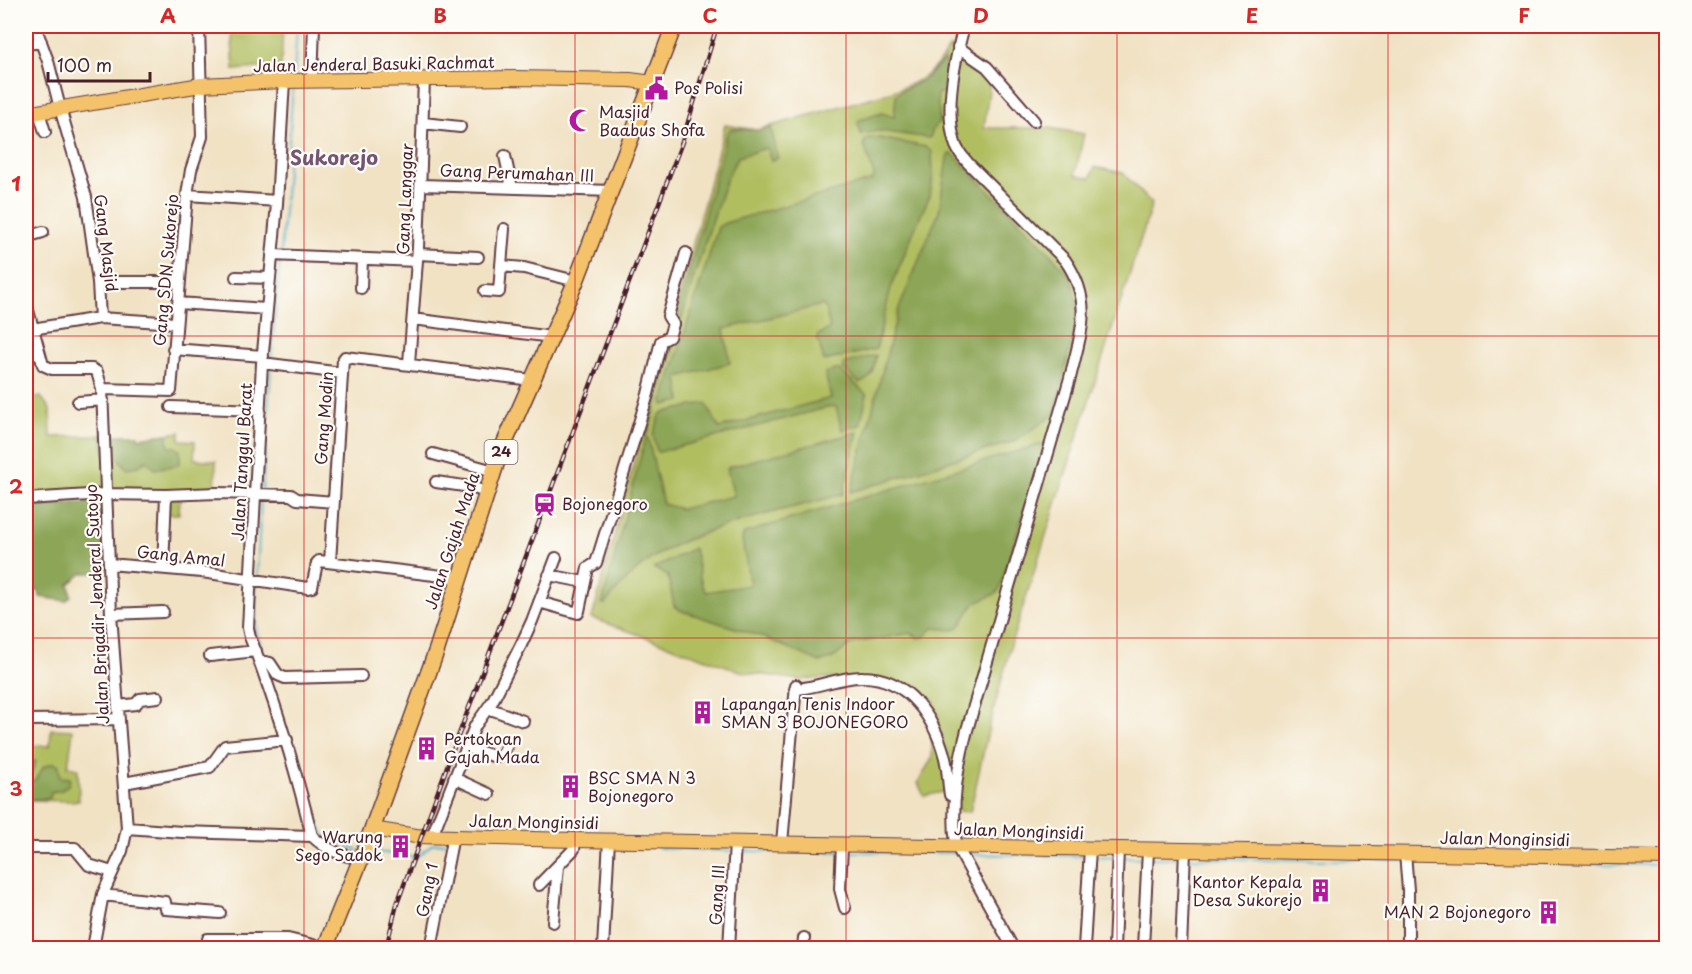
<svg xmlns="http://www.w3.org/2000/svg" width="1692" height="974" font-family="'Playpen Sans',sans-serif">
	<style>
		.green { fill: #b1be60; stroke: #7e6e46; stroke-width: 1.5 }
		.forest { fill: #8ca556; stroke: #6b6240; stroke-width: 1.5 }
		.lines { fill: none; stroke-linecap: round; stroke-linejoin: round }
		.stream { stroke: #47aac7; stroke-width: 2 }
		.minor-casing { stroke: #633c42; stroke-width: 14 }
		.major-casing { stroke: #633c42; stroke-width: 16 }
		.highway-casing { stroke: #633c42; stroke-width: 18 }
		.minor { stroke: #fff; stroke-width: 10 }
		.major { stroke: #f3c26a; stroke-width: 14 }
		.highway { stroke: #f3c26a; stroke-width: 15 }
		.rail-casing { stroke: #4a1f2b; stroke-width: 4.5 }
		.rail { stroke: #fdfcf7; stroke-width: 2; stroke-dasharray: 7; stroke-linecap: butt }
		.grid { fill: none; stroke: #d62828; stroke-width: 1.5; stroke-opacity: 0.55 }
		.labels { text-anchor: middle; stroke-width: 4.5; stroke-linejoin: round; paint-order: stroke }
		.shield { fill: #fdfcf7; stroke: #806168; stroke-width: 1.5 }
		.shield-label { font-size: 15px; font-weight: bold; fill: #4a1f2b }
		.street-label { font-size: 16px; fill: #4a1f2b; stroke: #fdfcf7 }
		.poi-label { font-size: 16px; fill: #4a1f2b; stroke: #fdfcf7; text-anchor: start }
		.quarter-label { font-size: 20px; font-weight: bold; fill: #745572; stroke: #fdfcf7 }
		.neatline { fill: none; stroke: #d62828; stroke-width: 2 }
		.grid-label { font-size: 20px; text-anchor: middle; font-weight: bold; fill: #d62828 }
	</style>
	<rect width="100%" height="100%" fill="#fdfcf7"/>
	<filter id="ink" filterUnits="userSpaceOnUse"><feTurbulence type="fractalNoise" baseFrequency=".0167" numOctaves="2"/><feDisplacementMap in="SourceGraphic" scale="12" xChannelSelector="R" yChannelSelector="G"/><feConvolveMatrix kernelMatrix="1 2 1 2 8 2 1 2 1" color-interpolation-filters="sRGB"/></filter>
	<filter id="wash" filterUnits="userSpaceOnUse"><feTurbulence type="fractalNoise" baseFrequency=".008" numOctaves="4" result="noise"/><feDisplacementMap in="SourceGraphic" scale="24" xChannelSelector="R" yChannelSelector="G"/><feGaussianBlur stdDeviation="1.35" result="paint"/><feColorMatrix in="noise" values="0 0 0 0 0 0 0 0 0 0 0 0 0 0 0 0 0 1.4 0 .05"/><feComposite in="paint" operator="in"/></filter>
	<g filter="url(#wash)">
		<rect width="100%" height="100%" fill="#f1e2c4"/>
		<path class="green" d="M231,26H283L281,66L234,70Z
			M950,47L960,51L991,75L984,128H1050L1084,134L1075,175L1090,178L1095,167L1123,173L1152,204L1012,641L989,727L970,812L956,811L955,796L943,792L924,796L918,783L932,758V718L903,686L825,678L800,680L743,672L592,618L725,125L757,130L891,92C923,80 932,75 950,47Z
			M41,397L50,409L51,437L138,435L139,438L180,432V440L195,441L194,459L216,461L215,491L180,495L179,514H166V494L98,491L26,495V400Z
			M51,729L73,730L68,767L78,769L79,801L26,800V745L50,746Z"/>
		<path class="forest" d="M944,60L951,70L946,92L938,93L937,96L940,121L933,129L930,138L879,131L861,134L858,123L859,120L882,113L894,117L896,95L901,91L924,80Z
			M771,127L778,158L771,160L766,148L738,157L727,177L695,273L649,431L648,434L645,433L727,133L730,129L760,130Z
			M868,138H879L926,147L932,152L933,176L930,195L913,233L891,288L876,349L824,361L817,336L830,328L825,308L822,305L724,329L730,363L678,377L681,401L663,405V400L718,227L725,223L873,180L874,175L864,145L865,140Z
			M949,154H953L1050,253L1071,278L1077,302V316L1056,410L1052,416L1015,441L851,492L898,311L939,211L947,158Z
			M876,355C874,367 873,380 859,383L843,368V364Z
			M836,370H840L867,395L860,425L842,430L836,407L833,406L659,452H657L653,435L661,413L706,403L719,428L831,398L825,373Z
			M858,432L843,494C785,511 701,525 651,559C633,571 618,588 605,604H602L646,436L648,438L663,504L681,509L734,496L727,470L729,467Z
			M169,434L167,441L169,447H176L180,451V463C173,468 164,466 155,469L146,460L139,466L126,468L116,456L111,457L108,460L100,435H138L139,438Z
			M1042,444L1044,447L1000,588L997,593L974,604L959,627L952,630L933,628L924,637L919,638L911,633L855,643C841,648 838,660 820,662L763,637L682,611L674,606L668,576L654,568L694,548L702,586L706,592L750,585L742,539L744,533Z
			M96,502L101,514L105,573H83L69,584L71,596L66,601L40,597L39,590L26,593V506Z
			M36,761L29,780L32,782L37,778L44,766L54,763L59,765L60,777L70,778L69,784L62,790L51,792L50,798L26,800V762Z"/>
		<g class="lines">
			<path class="stream" d="M294,76L297,26
				M281,252L293,85
				M271,360L280,258
				M262,492L271,369
				M257,575L261,497
				M256,584V629L264,658
				M294,749L317,822L326,838L358,850
				M659,848L731,851
				M370,851L415,857L421,854L432,844L446,843
				M740,851L839,852
				M845,852L956,853
				M964,854L1085,856
				M1093,856L1115,857
				M1120,857L1145,858
				M1150,858H1181
				M1189,858L1403,861
				M1408,861L1666,865"/>
		</g>
	</g>
	<g filter="url(#ink)">
		<g class="lines">
			<defs>
				<path id="minor" d="M114,26H116
					M964,26C955,59 944,109 955,143C957,151 963,157 968,163L1065,260C1094,302 1081,332 1070,378L967,730C957,769 951,805 956,845L1013,948
					M26,45L41,41
					M958,47L987,67L1034,121
					M312,80L314,26
					M284,81L277,204L262,363L248,628L250,637C276,702 295,768 312,836
					M39,112L45,132
					M423,123L460,127
					M505,156L512,188
					M421,185L612,191
					M187,195L277,201
					M504,229L501,266L524,268L576,281
					M26,237L43,232
					M418,254L478,257
					M272,255L417,261
					M236,277L269,278
					M98,282H179
					M361,288L362,259
					M485,291L499,292L501,266
					M26,303L43,365L52,369H92L97,372L102,389L111,614L127,828L122,851L103,894L93,948
					M178,303L267,309
					M100,318L176,323
					M413,319L552,337
					M32,329L100,318L98,282L86,197L60,108L48,61L35,26
					M173,349L263,356
					M26,356L39,353
					M262,363L342,373
					M409,363L418,248L424,80
					M102,389L171,391L187,195L191,170L202,137L199,26
					M78,402L103,400
					M171,407L260,410
					M433,454L494,471
					M436,482L471,487L486,492
					M26,499L105,494L166,495L217,493L291,495L297,499L334,502
					M330,562L343,360L345,357L532,380
					M109,564L202,572L308,588L312,587L317,563L319,561L459,578
					M163,568L166,495
					M549,575L584,582
					M539,602L578,613L579,611L588,568L596,563L648,394L661,341L669,337L673,324L668,316L686,253
					M111,614L163,612
					M210,656L256,651
					M259,661L270,663L278,675L285,678L361,676
					M795,689C819,688 840,676 863,677C908,677 935,719 945,758C948,770 948,783 950,795
					M118,706L136,704L140,699L158,697
					M488,708L523,721
					M26,720L119,719
					M466,747L496,757L502,755L508,743
					M454,778L489,794
					M124,783L210,767L225,746L287,740
					M127,828L182,832L312,836C328,851 339,854 360,859
					M432,836L475,726L492,702L521,645L532,621L556,558
					M782,843L796,685
					M842,845L840,889L845,908
					M26,848H75L89,865L112,872
					M1405,853L1408,890V940
					M539,885L574,849L575,840
					M103,895L165,902L166,909L220,913
					M553,922L558,866
					M206,948L208,939H288L325,948
					M431,948L453,836
					M603,948L609,840
					M729,948L735,843
					M803,948L804,938
					M1084,948L1090,849
					M1114,948L1118,850
					M1143,948L1148,851
					M1181,948L1185,851"/>
				<path id="major" d="M26,114L201,85L284,81L514,78L630,80L653,83
					M372,829L416,836L575,840L1666,858"/>
				<path id="highway" d="M325,948L366,846L437,649L498,458L576,281L674,26"/>
			</defs>
			<use href="#minor" class="minor-casing"/>
			<use href="#major" class="major-casing"/>
			<use href="#highway" class="highway-casing"/>
			<use href="#minor" class="minor"/>
			<use href="#major" class="major"/>
			<use href="#highway" class="highway"/>
			<defs>
				<path id="rail" d="M386,948L397,904L450,758L682,142L717,26"/>
			</defs>
			<use href="#rail" class="rail-casing"/>
			<use href="#rail" class="rail"/>
		</g>
	</g>
	<path class="grid" d="M304,26V948M575,26V948M846,26V948M1117,26V948M1388,26V948M26,336H1666M26,638H1666"/>
	<defs>
		<symbol id="civic-bare" viewBox="-9 -9 18 18"><path d="M-.6-6.5H3V-4.5H.6V-3L4-1V1h2V6H-6V1h2V-1L-.6-3ZM-1.2 2.5V6h2.4V2.5Z" fill="#b5179e" stroke="#fdfcf7" stroke-width="2.5" paint-order="stroke"/></symbol>
		<symbol id="mosque-bare" viewBox="-9 -9 18 18"><path d="M3.5-4.9A6 6 0 1 0 3.5 4.9A5 5 0 1 1 3.5-4.9Z" fill="#b5179e" stroke="#fdfcf7" stroke-width="2.5" paint-order="stroke"/></symbol>
		<symbol id="station-bare" viewBox="-9 -9 18 18"><path d="M-3-6H3Q5-6 5-4V2Q5 4 3 4L4.5 6H3L1.5 4h-3L-3 6H-4.5L-3 4Q-5 4-5 2V-4Q-5-6-3-6ZM-3.5-4v3h7v-3ZM-3.5 1v1.5H-2V1ZM2 1v1.5H3.5V1Z" fill="#b5179e" stroke="#fdfcf7" stroke-width="2.5" paint-order="stroke"/></symbol>
		<symbol id="building-bare" viewBox="-9 -9 18 18"><path d="M-4-6H4V6H1V3H-1V6H-4ZM-2.5-4.3h1.7v1.8h-1.7ZM.8-4.3h1.7v1.8H.8ZM-2.5-1h1.7V.8h-1.7ZM.8-1h1.7V.8H.8Z" fill="#b5179e" stroke="#fdfcf7" stroke-width="2.5" paint-order="stroke"/></symbol>
	</defs>
	<g fill-rule="evenodd">
		<use href="#civic-bare" x="640" y="72" width="33" height="33"/>
		<use href="#mosque-bare" x="564" y="104" width="33" height="33"/>
		<use href="#station-bare" x="528" y="488" width="33" height="33"/>
		<use href="#building-bare" x="686" y="696" width="33" height="33"/>
		<use href="#building-bare" x="410" y="732" width="33" height="33"/>
		<use href="#building-bare" x="554" y="770" width="33" height="33"/>
		<use href="#building-bare" x="384" y="830" width="33" height="33"/>
		<use href="#building-bare" x="1304" y="874" width="33" height="33"/>
		<use href="#building-bare" x="1532" y="896" width="33" height="33"/>
	</g>
	<g class="labels">
		<rect class="shield" x="484.5" y="440" width="33" height="24" rx="4.5"/>
		<g class="shield-label">
			<text x="501" y="457">24</text>
		</g>
		<g class="street-label">
			<text transform="translate(374 64) rotate(-1)" y="6">Jalan Jenderal Basuki Rachmat</text>
			<text transform="translate(517 173) rotate(2)" y="6">Gang Perumahan III</text>
			<text transform="translate(405 199) rotate(-88)" y="6">Gang Langgar</text>
			<text transform="translate(106 243) rotate(83)" y="6">Gang Masjid</text>
			<text transform="translate(166 270) rotate(-85)" y="6">Gang SDN Sukorejo</text>
			<text transform="translate(324 418) rotate(-86)" y="6">Gang Modin</text>
			<text transform="translate(242 462) rotate(-87)" y="6">Jalan Tanggul Barat</text>
			<text transform="translate(452 541) rotate(-72)" y="6">Jalan Gajah Mada</text>
			<text transform="translate(181 556) rotate(6)" y="6">Gang Amal</text>
			<text transform="translate(97 604) rotate(-93)" y="6">Jalan Brigadir Jenderal Sutoyo</text>
			<text transform="translate(534 822) rotate(1)" y="6">Jalan Monginsidi</text>
			<text transform="translate(1019 831) rotate(2)" y="6">Jalan Monginsidi</text>
			<text transform="translate(1505 839) rotate(1)" y="6">Jalan Monginsidi</text>
			<text transform="translate(427 890) rotate(-79)" y="6">Gang 1</text>
			<text transform="translate(717 895) rotate(-87)" y="6">Gang III</text>
		</g>
		<g class="poi-label">
			<text x="674" y="94">Pos Polisi</text>
			<text x="599" y="118">Masjid<tspan x="599" dy="18">Baabus Shofa</tspan></text>
			<text x="562" y="510">Bojonegoro</text>
			<text x="721" y="710">Lapangan Tenis Indoor<tspan x="721" dy="18">SMAN 3 BOJONEGORO</tspan></text>
			<text x="444" y="745">Pertokoan<tspan x="444" dy="18">Gajah Mada</tspan></text>
			<text x="588" y="784">BSC SMA N 3<tspan x="588" dy="18">Bojonegoro</tspan></text>
			<text x="383" y="843" text-anchor="end">Warung<tspan x="383" dy="18">Sego Sadok</tspan></text>
			<text x="1302" y="888" text-anchor="end">Kantor Kepala<tspan x="1302" dy="18">Desa Sukorejo</tspan></text>
			<text x="1531" y="918" text-anchor="end">MAN 2 Bojonegoro</text>
		</g>
		<g class="quarter-label">
			<text x="334" y="165">Sukorejo</text>
		</g>
	</g>
	<rect width="1692" height="974" fill="none" stroke="#fdfcf7" stroke-width="66"/>
	<path d="M48 72v9h102v-9" fill="none" stroke="#4a1f2b" stroke-width="3"/>
	<text x="57" y="72" font-size="18" fill="#4a1f2b" stroke="#fdfcf7" stroke-width="4.5" paint-order="stroke">100 m</text>
	<rect x="33" y="33" width="1626" height="908" class="neatline"/>
	<g class="grid-label">
		<text x="168" y="23">A</text>
		<text x="440" y="23">B</text>
		<text x="710" y="23">C</text>
		<text x="981" y="23">D</text>
		<text x="1252" y="23">E</text>
		<text x="1524" y="23">F</text>
		<text x="16" y="191">1</text>
		<text x="16" y="494">2</text>
		<text x="16" y="796">3</text>
	</g>
</svg>
